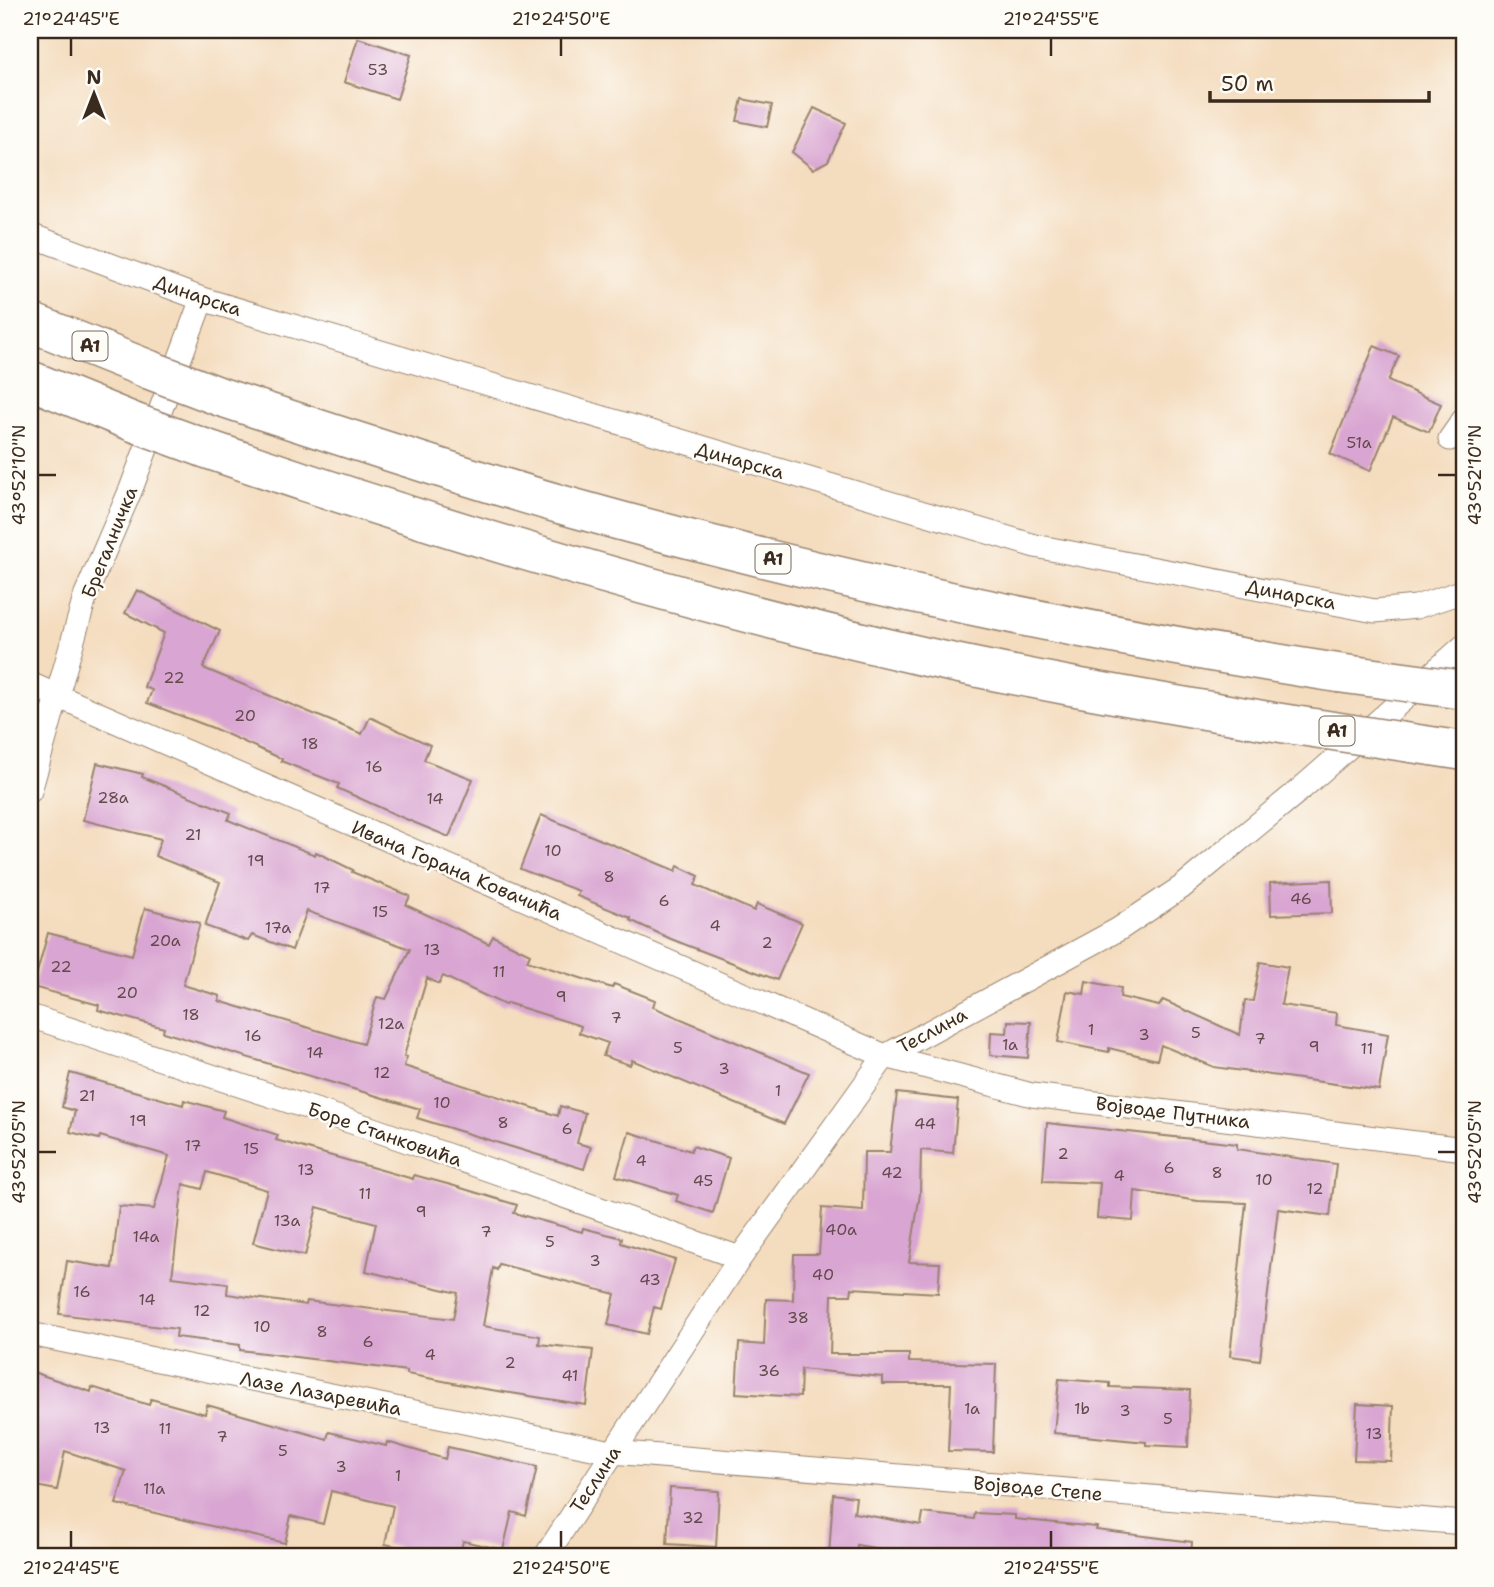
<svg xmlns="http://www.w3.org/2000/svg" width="1494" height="1587" font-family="'Shantell Sans',sans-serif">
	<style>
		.building { fill: #d9a5d2; fill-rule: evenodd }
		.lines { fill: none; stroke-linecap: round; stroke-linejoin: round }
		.minor-casing { stroke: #98836e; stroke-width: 25 }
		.motorway-casing { stroke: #98836e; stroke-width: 41 }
		.minor { stroke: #fff; stroke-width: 23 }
		.motorway { stroke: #fff; stroke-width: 38 }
		.motorway-bridge-casing { stroke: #98836e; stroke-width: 41; stroke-linecap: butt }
		.motorway-bridge { stroke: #fff; stroke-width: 38 }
		.ticks { fill: none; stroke: #3b2a1e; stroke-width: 2.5 }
		.labels { text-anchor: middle; stroke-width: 5; stroke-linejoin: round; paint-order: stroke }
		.number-label { font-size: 16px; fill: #62494b }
		.shield { fill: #fdfcf7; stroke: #75695f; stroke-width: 2 }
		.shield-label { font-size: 18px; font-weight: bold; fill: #3b2a1e }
		.street-label { font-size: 19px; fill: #3b2a1e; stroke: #fdfcf7 }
		.neatline { fill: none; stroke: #3b2a1e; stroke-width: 2.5 }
		.ticks-label { font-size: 18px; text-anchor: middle; fill: #3b2a1e }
	</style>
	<rect width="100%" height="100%" fill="#fdfcf7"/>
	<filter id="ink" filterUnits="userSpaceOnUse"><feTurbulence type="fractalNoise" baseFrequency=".0143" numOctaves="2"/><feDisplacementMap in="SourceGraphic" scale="14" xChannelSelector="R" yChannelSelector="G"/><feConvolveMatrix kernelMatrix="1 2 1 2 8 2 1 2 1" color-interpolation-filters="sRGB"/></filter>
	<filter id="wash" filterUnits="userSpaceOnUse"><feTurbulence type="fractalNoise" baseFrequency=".00686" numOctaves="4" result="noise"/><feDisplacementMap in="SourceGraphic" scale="28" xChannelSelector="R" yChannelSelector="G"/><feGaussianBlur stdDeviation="1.57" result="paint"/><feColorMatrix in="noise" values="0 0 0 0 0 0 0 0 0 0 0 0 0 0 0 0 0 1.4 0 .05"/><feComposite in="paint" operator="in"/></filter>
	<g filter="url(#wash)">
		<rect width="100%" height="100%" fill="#f4dcbe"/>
		<g id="blocks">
			<path class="building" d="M358,38L411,55L397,99L344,82Z
				M742,99L772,105L767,127L737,121Z
				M814,108L846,123L828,161L813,169L792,152Z
				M1374,346L1399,356L1388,381L1441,404L1429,432L1393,417L1370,471L1330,454Z
				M137,590L220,631L203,668L362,734L370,717L430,745L424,760L473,779L449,837L401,817L337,788L339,784L281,761L282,759L213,728L147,703L152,690L144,687L164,633L125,613Z
				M97,763L143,774L142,777L231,813L228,820L315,855L316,852L353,870L352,872L410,896L406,905L489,944L493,936L530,954L527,961L612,988L614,984L655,1000L653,1007L809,1073L784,1124L632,1060L630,1065L603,1056L608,1043L579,1033L581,1026L507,1003L505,1005L443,976L439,984L427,978L404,1056L407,1057L404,1066L558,1116L560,1106L585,1113L577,1143L591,1147L584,1169L417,1118L420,1109L163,1032L164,1028L98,1010L99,1005L33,987L48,933L132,955L145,908L200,923L183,985L220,996L219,1001L363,1044L377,997L386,999L410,949L307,911L292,950L252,935L248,941L205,926L220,882L155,856L161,839L83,820Z
				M541,815L676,871L678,866L699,876L695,885L754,911L757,904L802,923L777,980L671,939L630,920L631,918L577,896L579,891L520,869Z
				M1331,880L1332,913L1271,915L1270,883Z
				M1260,962L1288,967L1281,1005L1337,1013L1336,1025L1388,1034L1379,1090L1214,1067L1161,1045L1157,1060L1109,1048V1052L1058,1042L1067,991L1084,994L1086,981L1121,988L1120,997L1159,1006L1163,1000L1240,1035L1245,1000L1253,1001Z
				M1008,1021L1031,1022L1028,1058L990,1055L991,1032L1007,1033Z
				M70,1073L183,1105L184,1100L224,1111L222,1117L278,1135L276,1140L413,1179L414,1175L451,1185L517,1205L514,1213L582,1232L583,1228L622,1238L621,1243L675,1260L661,1309L654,1307L647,1334L608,1325L615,1294L499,1264L497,1270L493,1268L483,1326L540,1336L539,1344L593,1350L586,1405L479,1388L407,1374V1371L240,1350V1345L176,1337L177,1329L59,1314L67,1261L112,1268L119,1206L154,1209L169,1156L100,1136L99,1139L70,1132L75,1111L62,1107ZM207,1172L267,1190L253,1243L305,1256L317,1207L376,1223L366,1271L458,1293L453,1319L307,1301L306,1305L227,1294L228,1284L172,1277L183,1184L202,1189Z
				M897,1093L958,1100L953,1153L921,1150L920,1194L909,1262L940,1263L938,1293L852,1288L851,1295H832L830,1354H909V1362L996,1364L993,1452L948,1451L951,1384H882V1377L801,1369L800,1397L736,1393L739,1343L764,1345L766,1299L793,1300L794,1254H819L822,1208L863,1211L864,1152H890Z
				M1047,1123L1237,1144V1149L1336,1164L1330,1216L1278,1209L1260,1360L1230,1356L1246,1203L1198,1201L1135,1191L1133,1221L1097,1218L1100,1183L1043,1181Z
				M629,1132L691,1151L693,1146L729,1158L713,1213L676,1201L678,1195L616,1176Z
				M30,1371L91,1392L92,1387L149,1405L151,1399L205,1414L207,1405L327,1439L329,1432L386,1446L387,1442L445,1459L448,1447L537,1467L526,1516L512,1512L503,1550L463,1541L459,1557H422L423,1552L385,1544L393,1506L331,1491L323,1524L291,1516L285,1543L116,1504L126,1471L65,1451L57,1490L30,1485Z
				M1059,1379L1110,1383V1387L1190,1390L1188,1447L1146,1445V1442L1054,1433Z
				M1357,1404L1393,1406L1391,1461L1354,1460Z
				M670,1488L719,1491L716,1547L667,1544Z
				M833,1494L856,1497L854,1513L921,1525L923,1513L974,1519L975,1513L1015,1515V1519L1097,1527L1096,1530L1192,1542L1191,1557H926L857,1545L856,1557H829Z"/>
		</g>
	</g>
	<g filter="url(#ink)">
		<use href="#blocks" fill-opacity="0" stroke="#98836e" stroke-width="2"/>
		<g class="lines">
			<defs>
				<path id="minor" d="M30,235L202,299L1035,546L1375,611L1416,607L1464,591
					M1450,439L1464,419
					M30,684L885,1056L1032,1095L1464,1149
					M30,791L86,594L131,489L202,299
					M30,1016L373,1129L740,1258
					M30,1334L612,1452L1464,1523
					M545,1557L740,1258L885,1056L1119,929L1182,887L1302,788L1464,646"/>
				<path id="motorway" d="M30,322L150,370
					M30,380L133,422
					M221,397C334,434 448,472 563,505C818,577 1076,632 1338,673
					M204,448C440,529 679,600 922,656C1035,681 1148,700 1262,720
					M1411,743L1464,751"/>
			</defs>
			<use href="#minor" class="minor-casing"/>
			<use href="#motorway" class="motorway-casing"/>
			<use href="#minor" class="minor"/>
			<use href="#motorway" class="motorway"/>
			<defs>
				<path id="motorway-bridge" d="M150,370L221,397
					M133,422L204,448
					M1338,673L1464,690
					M1262,720L1411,743"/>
			</defs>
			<use href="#motorway-bridge" class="motorway-bridge-casing"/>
			<use href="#motorway-bridge" class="motorway-bridge"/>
		</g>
	</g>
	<path class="ticks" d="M71,38V56M561,38V56M1051,38V56M38,475H56M1438,475H1456M38,1152H56M1438,1152H1456M71,1531V1548M561,1531V1548M1051,1531V1548"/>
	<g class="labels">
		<g class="number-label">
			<text x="378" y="75">53</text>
			<text x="1359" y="448">51a</text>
			<text x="174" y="683">22</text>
			<text x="245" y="721">20</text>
			<text x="310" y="749">18</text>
			<text x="374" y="772">16</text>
			<text x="113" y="803">28a</text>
			<text x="435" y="804">14</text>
			<text x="193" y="840">21</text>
			<text x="553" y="856">10</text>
			<text x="256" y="866">19</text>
			<text x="609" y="882">8</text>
			<text x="322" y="893">17</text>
			<text x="1301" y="904">46</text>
			<text x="664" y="906">6</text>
			<text x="380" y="917">15</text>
			<text x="715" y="931">4</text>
			<text x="278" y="933">17a</text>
			<text x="165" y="946">20a</text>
			<text x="767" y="948">2</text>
			<text x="432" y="955">13</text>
			<text x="61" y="972">22</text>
			<text x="499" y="977">11</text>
			<text x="127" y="998">20</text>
			<text x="561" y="1002">9</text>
			<text x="191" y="1020">18</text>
			<text x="616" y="1023">7</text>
			<text x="391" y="1029">12a</text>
			<text x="1091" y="1035">1</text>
			<text x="1196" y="1038">5</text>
			<text x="1144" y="1040">3</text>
			<text x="253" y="1041">16</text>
			<text x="1260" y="1044">7</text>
			<text x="1010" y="1050">1a</text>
			<text x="1314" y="1052">9</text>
			<text x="678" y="1053">5</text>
			<text x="1367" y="1054">11</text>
			<text x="315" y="1058">14</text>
			<text x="724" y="1074">3</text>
			<text x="382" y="1078">12</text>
			<text x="778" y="1096">1</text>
			<text x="87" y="1101">21</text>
			<text x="442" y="1108">10</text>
			<text x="138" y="1126">19</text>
			<text x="503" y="1128">8</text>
			<text x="925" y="1129">44</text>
			<text x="567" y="1134">6</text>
			<text x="193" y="1151">17</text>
			<text x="251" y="1154">15</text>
			<text x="1063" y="1159">2</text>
			<text x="641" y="1166">4</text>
			<text x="1169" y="1173">6</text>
			<text x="306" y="1175">13</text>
			<text x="892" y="1178">42</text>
			<text x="1217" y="1178">8</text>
			<text x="1119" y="1181">4</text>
			<text x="1264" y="1185">10</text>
			<text x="703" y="1186">45</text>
			<text x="1315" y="1194">12</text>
			<text x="365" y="1199">11</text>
			<text x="421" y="1217">9</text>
			<text x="287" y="1226">13a</text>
			<text x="841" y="1235">40a</text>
			<text x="486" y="1237">7</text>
			<text x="146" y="1242">14a</text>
			<text x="550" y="1247">5</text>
			<text x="595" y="1266">3</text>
			<text x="823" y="1280">40</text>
			<text x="650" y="1285">43</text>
			<text x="82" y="1297">16</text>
			<text x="147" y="1305">14</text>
			<text x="202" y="1316">12</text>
			<text x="798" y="1323">38</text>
			<text x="262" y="1332">10</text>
			<text x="322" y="1337">8</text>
			<text x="368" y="1347">6</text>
			<text x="430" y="1360">4</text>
			<text x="510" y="1368">2</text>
			<text x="769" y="1376">36</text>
			<text x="570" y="1381">41</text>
			<text x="972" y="1414">1a</text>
			<text x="1082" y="1414">1b</text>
			<text x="1125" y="1416">3</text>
			<text x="1168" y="1424">5</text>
			<text x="102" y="1433">13</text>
			<text x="165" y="1434">11</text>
			<text x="1374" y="1439">13</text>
			<text x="222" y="1442">7</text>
			<text x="283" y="1456">5</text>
			<text x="341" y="1472">3</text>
			<text x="398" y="1481">1</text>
			<text x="154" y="1494">11a</text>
			<text x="693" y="1523">32</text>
		</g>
		<g class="shield">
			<rect x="72.5" y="331.5" width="35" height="29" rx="5"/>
			<rect x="755.5" y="544.5" width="35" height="29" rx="5"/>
			<rect x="1319.5" y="716.5" width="35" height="29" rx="5"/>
		</g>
		<g class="shield-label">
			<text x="90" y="352">A1</text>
			<text x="773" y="565">A1</text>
			<text x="1337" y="737">A1</text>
		</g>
		<g class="street-label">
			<text transform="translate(198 295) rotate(19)" y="7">Динарска</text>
			<text transform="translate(740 460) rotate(16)" y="7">Динарска</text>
			<text transform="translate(109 542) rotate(-68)" y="7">Брегалничка</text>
			<text transform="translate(1291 594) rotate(11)" y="7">Динарска</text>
			<text transform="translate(457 870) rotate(23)" y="7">Ивана Горана Ковачића</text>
			<text transform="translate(932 1030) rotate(-28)" y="7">Теслина</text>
			<text transform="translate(1173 1112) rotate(7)" y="7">Војводе Путника</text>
			<text transform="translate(385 1134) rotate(19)" y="7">Боре Станковића</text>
			<text transform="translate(321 1393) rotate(11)" y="7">Лазе Лазаревића</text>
			<text transform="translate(595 1479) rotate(-57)" y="7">Теслина</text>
			<text transform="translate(1038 1488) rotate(5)" y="7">Војводе Степе</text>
		</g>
	</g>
	<rect width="1494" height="1587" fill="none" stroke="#fdfcf7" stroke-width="77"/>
	<g transform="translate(94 94)" stroke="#fdfcf7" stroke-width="5" paint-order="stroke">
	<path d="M0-5L12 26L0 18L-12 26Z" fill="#3b2a1e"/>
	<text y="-10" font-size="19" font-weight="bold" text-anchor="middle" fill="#3b2a1e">N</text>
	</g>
	<path d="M1210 91v10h219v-10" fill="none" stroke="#3b2a1e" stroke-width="3.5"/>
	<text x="1221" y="91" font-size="21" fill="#3b2a1e" stroke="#fdfcf7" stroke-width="5" paint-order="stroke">50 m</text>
	<rect x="38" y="38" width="1418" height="1510" class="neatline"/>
	<g class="ticks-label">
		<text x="71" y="25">21°24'45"E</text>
		<text x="561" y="25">21°24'50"E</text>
		<text x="1051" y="25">21°24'55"E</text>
		<text transform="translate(19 475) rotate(-90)" y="6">43°52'10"N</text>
		<text transform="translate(1475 475) rotate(-90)" y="6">43°52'10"N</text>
		<text transform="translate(19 1152) rotate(-90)" y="6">43°52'05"N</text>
		<text transform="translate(1475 1152) rotate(-90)" y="6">43°52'05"N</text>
		<text x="71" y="1574">21°24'45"E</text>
		<text x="561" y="1574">21°24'50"E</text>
		<text x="1051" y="1574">21°24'55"E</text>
	</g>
</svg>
